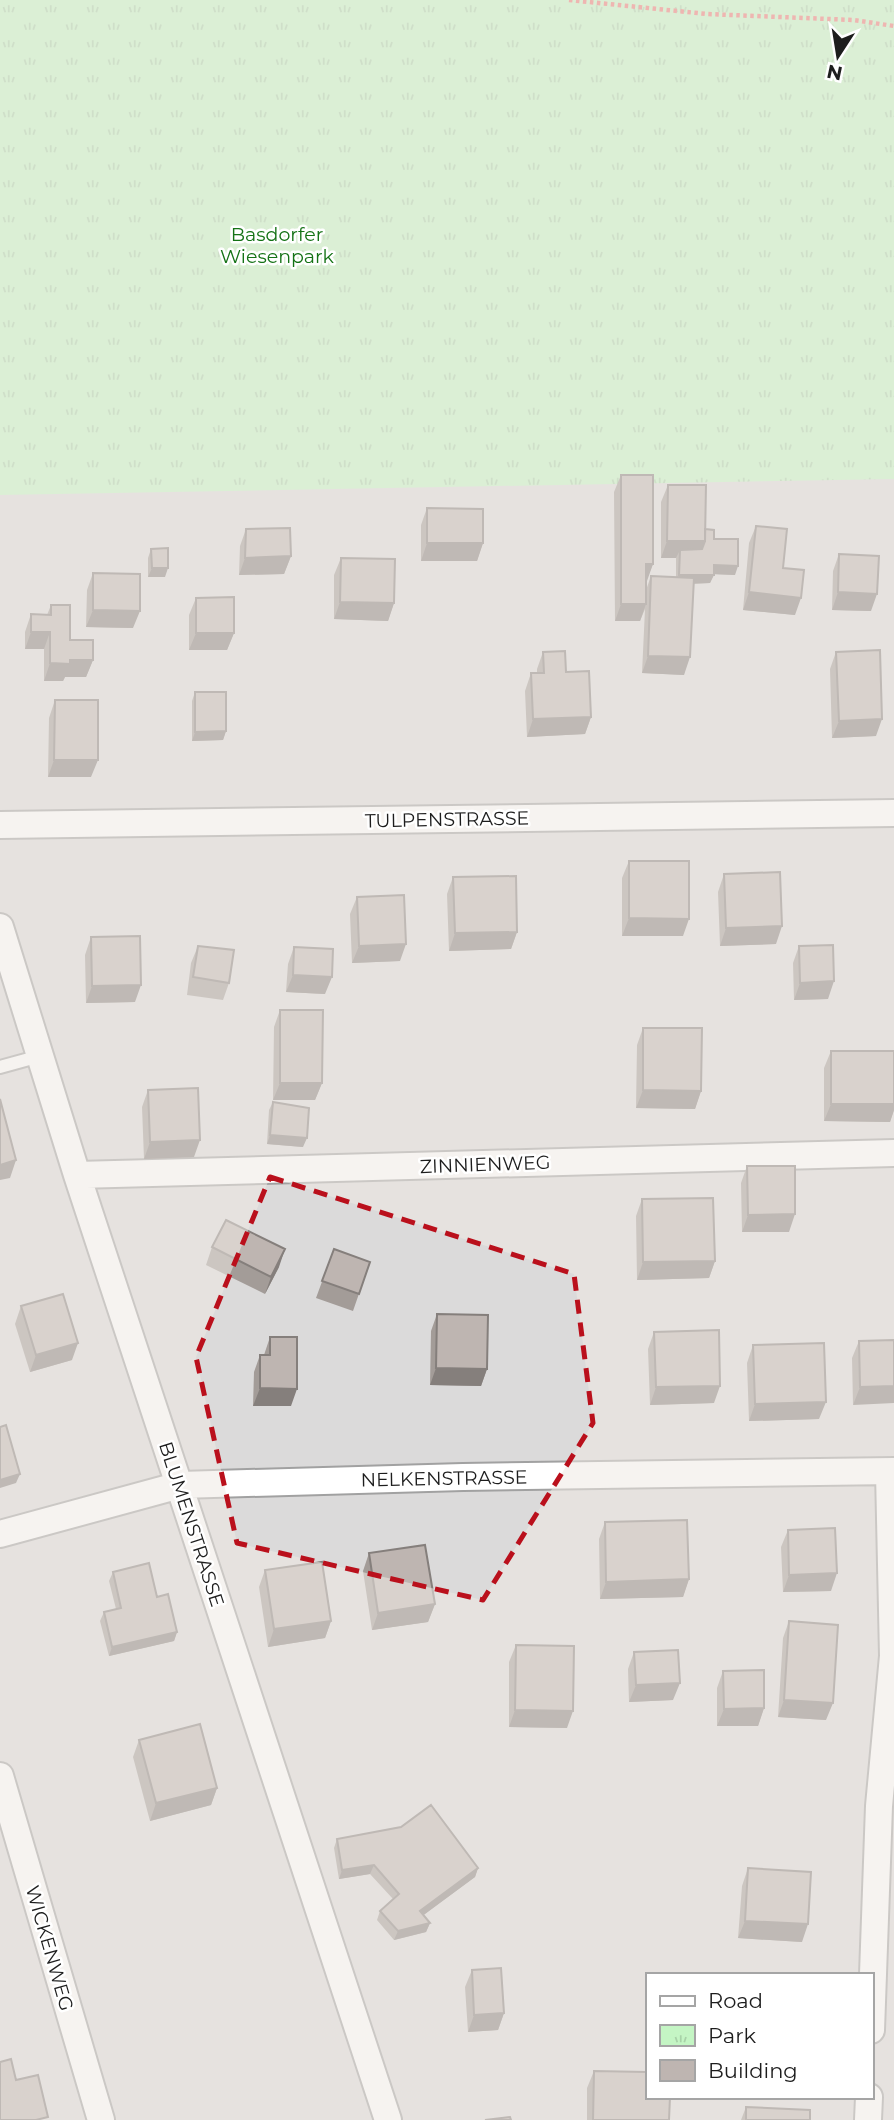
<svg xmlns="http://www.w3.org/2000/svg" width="894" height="2120" font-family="Montserrat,sans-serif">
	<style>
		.residential { fill: #dbdada; fill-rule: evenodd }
		.park { fill: url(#park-tufts) }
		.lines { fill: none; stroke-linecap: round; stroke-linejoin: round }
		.service-casing { stroke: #a1a1a1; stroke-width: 16 }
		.minor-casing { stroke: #a1a1a1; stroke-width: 30 }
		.path { stroke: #ee7874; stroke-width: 4.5; stroke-dasharray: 3.5 3.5; stroke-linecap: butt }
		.service { stroke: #fff; stroke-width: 12 }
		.minor { stroke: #fff; stroke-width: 26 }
		.wall { fill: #a39c98 }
		.shaded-wall { fill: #857f7c }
		.building { fill: #beb5b1; stroke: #857f7c; stroke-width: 2 }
		.marked { fill: none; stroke: #ba101c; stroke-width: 5; stroke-dasharray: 14 9; stroke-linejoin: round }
		.labels { text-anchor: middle; stroke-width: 5; stroke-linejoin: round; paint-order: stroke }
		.park-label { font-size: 19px; fill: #147215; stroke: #fff }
		.street-label { font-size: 19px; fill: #1d1d1d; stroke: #fff }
	</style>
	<defs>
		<pattern id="park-tufts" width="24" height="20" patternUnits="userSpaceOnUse" patternTransform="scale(1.75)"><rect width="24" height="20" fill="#c4f5c4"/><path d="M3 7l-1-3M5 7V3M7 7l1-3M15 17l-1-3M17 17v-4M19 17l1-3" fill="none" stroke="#a8d2a8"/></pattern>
	</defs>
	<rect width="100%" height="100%" fill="#eeeae4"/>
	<path class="residential" d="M0,0H894V2120H0ZM647,1975H871V2097H647Z"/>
	<path class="park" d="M0,0H894V479L0,495Z"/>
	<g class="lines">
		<defs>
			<path id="service" d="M0,1067L40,1056"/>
			<path id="minor" d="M0,825L894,813
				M0,927L77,1175L388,2120
				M77,1175L894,1153
				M0,1534L180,1485L463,1477L894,1471
				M0,1776L101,2120
				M871,2030L879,1806L893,1656L889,1472
				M868,2120L869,2097"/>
		</defs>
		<use href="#service" class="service-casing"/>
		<use href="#minor" class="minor-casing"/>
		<path class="path" d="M569,0L707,14L853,20L894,26"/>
		<use href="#service" class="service"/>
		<use href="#minor" class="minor"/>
	</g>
	<path class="wall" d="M621,475L653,564L646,581V590L651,576L676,577V558H661V502L668,485L714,539L735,575L714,574L710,583L693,584L684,675L642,673L645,609L640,621H615L614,492Z
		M427,508L483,543L477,561H421V525Z
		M756,526L783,568L795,615L743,610L749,543Z
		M246,529L291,556L284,574L239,575L240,546Z
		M151,549L165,577H148V558Z
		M839,554L871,611L832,610L833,571Z
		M341,558L394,603L388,621L334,619V575Z
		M93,573L133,628L86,627L87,590Z
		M196,598L234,633L227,650H189V615Z
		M51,605L70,640L93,660L86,677H65L63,681H44V649H25V632L31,614L47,615Z
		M543,652L566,672L591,717L585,734L527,737L525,691L531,673H537V669Z
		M836,652L876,736L832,738L830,669Z
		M195,692L226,731L223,740L192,741V701Z
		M55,700L91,777H48L49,718Z
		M629,861L683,936H622V878Z
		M724,874L776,944L720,946L718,892Z
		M453,877L517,932L511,949L449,951L447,894Z
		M357,897L400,961L352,963L350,914Z
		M91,937L135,1002L86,1003L85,955Z
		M198,946L229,983L223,1000L187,995L191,963Z
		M799,946L828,999L794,1000L793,963Z
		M294,947L325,994L286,992L288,964Z
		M280,1010L322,1083L315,1100H273L274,1027Z
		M643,1028L701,1091L695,1109L636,1108L637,1045Z
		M831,1051H894V1110L890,1122L824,1121V1068Z
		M148,1090L194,1157L144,1159L142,1107Z
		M273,1102L303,1147L267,1144L269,1110Z
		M747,1166L789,1232H742L741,1183Z
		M642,1199L715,1261L709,1278L637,1280L636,1216Z
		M212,1247L279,1267L265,1294L206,1265Z
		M334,1249L370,1262L353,1311L316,1298Z
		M21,1306L72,1360L30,1372L15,1324Z
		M437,1314L487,1369L481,1386L430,1385L431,1331Z
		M654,1332L714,1403L650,1405L648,1349Z
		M270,1337L291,1406H253L254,1372L260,1355H264Z
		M894,1340L853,1405L852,1358L859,1341Z
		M753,1345L819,1419L749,1421L747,1363Z
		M605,1522L689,1579L683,1597L600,1599L599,1539Z
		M788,1530L831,1591L783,1592L781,1547Z
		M369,1553L435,1604L428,1622L372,1630L363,1571Z
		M265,1570L331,1621L325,1638L268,1647L259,1587Z
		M113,1572L157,1597L177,1632L174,1641L109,1656L100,1621L104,1612L116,1609L109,1581Z
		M789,1621L826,1720L778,1717L783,1638Z
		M516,1645L567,1728L509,1727V1662Z
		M634,1652L673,1700L629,1702L628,1669Z
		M723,1671L764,1708L758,1726H717V1688Z
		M139,1740L217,1788L211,1805L150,1821L133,1757Z
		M337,1839L478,1868L475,1877L423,1915L430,1923L426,1932L394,1940L377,1920L380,1911L393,1899L370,1874L339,1879L334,1848Z
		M748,1868L802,1942L738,1938L742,1886Z
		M472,1970L504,2013L498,2030L468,2032L465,1987Z
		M594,2071L669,2120H587V2088Z
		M746,2107L810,2120H741Z"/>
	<path class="shaded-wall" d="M667,541H705L699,558L680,550L676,558H661Z
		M427,543H483L477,561H421Z
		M291,556L284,574L239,575L245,558Z
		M646,564H653L647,581H640Z
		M714,565L738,566L735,575L710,574Z
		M152,568H168L165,577H148Z
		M679,575H714L710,583L676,584Z
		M749,592L801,598L795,615L743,610Z
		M838,592L877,594L871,611L832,610Z
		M340,602L394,603L388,621L334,619Z
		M621,604H646L640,621H615Z
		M93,610L140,611L133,628L86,627Z
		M31,632H50L44,649H25Z
		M196,633H234L227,650H189Z
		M648,656L690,657L684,675L642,673Z
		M70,660H93L86,677H65L63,681H44L50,663Z
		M591,717L585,734L527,737L533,719Z
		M882,719L876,736L832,738L839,721Z
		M226,731L223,740L192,741L195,732Z
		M54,760H98L91,777H48Z
		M629,918L689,919L683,936H622Z
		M782,926L776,944L720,946L726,928Z
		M517,932L511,949L449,951L455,933Z
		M406,944L400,961L352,963L359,946Z
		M293,975L332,977L325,994L286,992Z
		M834,981L828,999L794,1000L800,983Z
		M141,985L135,1002L86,1003L92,986Z
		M280,1083H322L315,1100H273Z
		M643,1090L701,1091L695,1109L636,1108Z
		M831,1104H894V1110L890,1122L824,1121Z
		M270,1135L307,1138L303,1147L267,1144Z
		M200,1140L194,1157L144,1159L150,1142Z
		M16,1160L10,1178L0,1180V1165Z
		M795,1214L789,1232H742L748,1215Z
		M285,1249L279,1267L265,1294L271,1277Z
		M715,1261L709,1278L637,1280L643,1262Z
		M78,1343L72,1360L30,1372L36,1355Z
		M436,1368L487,1369L481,1386L430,1385Z
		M720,1386L714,1403L650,1405L656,1387Z
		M894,1386V1403L853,1405L860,1387Z
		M260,1388L297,1389L291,1406H253Z
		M826,1402L819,1419L749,1421L755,1404Z
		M20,1474L16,1483L0,1488V1480Z
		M837,1573L831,1591L783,1592L789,1575Z
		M689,1579L683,1597L600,1599L606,1582Z
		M435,1604L428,1622L372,1630L378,1613Z
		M331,1621L325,1638L268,1647L274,1629Z
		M177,1632L174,1641L109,1656L112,1647Z
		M680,1683L673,1700L629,1702L636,1685Z
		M784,1700L833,1703L826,1720L778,1717Z
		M764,1708L758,1726H717L724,1709Z
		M515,1710L573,1711L567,1728L509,1727Z
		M217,1788L211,1805L150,1821L156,1803Z
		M374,1865L370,1874L339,1879L342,1870Z
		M478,1868L475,1877L417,1920L420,1911Z
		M745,1921L808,1924L802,1942L738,1938Z
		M430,1923L426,1932L394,1940L398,1931Z
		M504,2013L498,2030L468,2032L474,2015Z"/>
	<path class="building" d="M621,475H653V564H646V604H621Z
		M668,485H706L705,541H667Z
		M427,508L483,509V543H427Z
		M756,526L787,529L783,568L804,570L801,598L749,592Z
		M290,528L291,556L245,558L246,529Z
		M705,529L714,530V539H738V566L714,565V575H679L680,550L702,549L705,541Z
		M168,548V568H152L151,549Z
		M839,554L879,556L877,594L838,592Z
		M341,558L395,559L394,603L340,602Z
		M93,573L140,574V611L93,610Z
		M651,576L694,578L690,657L648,656Z
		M234,597V633H196V598Z
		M51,605H70V640H93V660H70V664L50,663V632H31V614L51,615Z
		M880,650L882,719L839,721L836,652Z
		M565,651L566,672L589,671L591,717L533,719L531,673H544L543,652Z
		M195,692H226V731L195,732Z
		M55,700H98V760H54Z
		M629,861H689V919L629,918Z
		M780,872L782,926L726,928L724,874Z
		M516,876L517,932L455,933L453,877Z
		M404,895L406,944L359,946L357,897Z
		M140,936L141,985L92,986L91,937Z
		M833,945L834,981L800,983L799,946Z
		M198,946L234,950L229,983L193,977Z
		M294,947L333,949L332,977L293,975Z
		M280,1010H323L322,1083H280Z
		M643,1028H702L701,1091L643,1090Z
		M831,1051H894V1104H831Z
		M198,1088L200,1140L150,1142L148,1090Z
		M0,1099L16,1160L0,1165Z
		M273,1102L309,1108L307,1138L270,1135Z
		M747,1166H795V1214L748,1215Z
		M713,1198L715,1261L643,1262L642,1199Z
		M226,1220L285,1249L271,1277L212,1247Z
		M334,1249L370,1262L359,1294L322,1281Z
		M63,1294L78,1343L36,1355L21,1306Z
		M437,1314L488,1315L487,1369L436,1368Z
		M719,1330L720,1386L656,1387L654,1332Z
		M270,1337H297V1389L260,1388V1355H270Z
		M894,1340V1386L860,1387L859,1341Z
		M824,1343L826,1402L755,1404L753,1345Z
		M6,1425L20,1474L0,1480V1427Z
		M687,1520L689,1579L606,1582L605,1522Z
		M835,1528L837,1573L789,1575L788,1530Z
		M425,1545L435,1604L378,1613L369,1553Z
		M322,1562L331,1621L274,1629L265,1570Z
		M149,1563L157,1597L168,1594L177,1632L112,1647L104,1612L121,1608L113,1572Z
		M789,1621L838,1625L833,1703L784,1700Z
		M516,1645L574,1646L573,1711L515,1710Z
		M678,1650L680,1683L636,1685L634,1652Z
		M764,1670V1708L724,1709L723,1671Z
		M200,1724L217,1788L156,1803L139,1740Z
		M431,1805L478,1868L420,1911L430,1923L398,1931L380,1911L399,1894L374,1865L342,1870L337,1839L401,1827Z
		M748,1868L811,1872L808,1924L745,1921Z
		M501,1968L504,2013L474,2015L472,1970Z
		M11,2059L16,2080L38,2075L48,2117L36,2120H0V2062Z
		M594,2071L647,2072V2097H670L669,2120H593Z
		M746,2107L810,2110V2120H746Z
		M510,2117L511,2120H485Z"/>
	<path d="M0 0H894V2120H0ZM270,1177L574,1274L593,1423L483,1600L237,1543L196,1357Z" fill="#eeeae4" fill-opacity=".55" fill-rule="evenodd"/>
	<path class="marked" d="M270,1177L574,1274L593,1423L483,1600L237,1543L196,1357Z"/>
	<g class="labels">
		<g class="park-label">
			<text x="277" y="241">Basdorfer<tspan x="277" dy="22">Wiesenpark</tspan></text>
		</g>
		<g class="street-label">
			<text transform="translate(447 819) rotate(-1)" y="7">TULPENSTRASSE</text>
			<text transform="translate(485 1164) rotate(-2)" y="7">ZINNIENWEG</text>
			<text transform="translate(444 1478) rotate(-1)" y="7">NELKENSTRASSE</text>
			<text transform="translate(192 1524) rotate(72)" y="7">BLUMENSTRASSE</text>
			<text transform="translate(50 1948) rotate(74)" y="7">WICKENWEG</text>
		</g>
	</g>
	<rect x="646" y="1973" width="228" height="126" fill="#ffffff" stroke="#a5a5a5" stroke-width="2"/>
	<rect x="660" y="1996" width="35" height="10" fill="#ffffff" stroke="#a5a5a5" stroke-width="2"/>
	<text x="708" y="2008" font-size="21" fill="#1d1d1d">Road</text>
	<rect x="660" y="2025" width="35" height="21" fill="url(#park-tufts)" stroke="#a5a5a5" stroke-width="2"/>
	<text x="708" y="2043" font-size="21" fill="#1d1d1d">Park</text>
	<rect x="660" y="2060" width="35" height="21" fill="#beb5b1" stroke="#a5a5a5" stroke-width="2"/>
	<text x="708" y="2078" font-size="21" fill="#1d1d1d">Building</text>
	<g transform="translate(838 56) rotate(192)" stroke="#ffffff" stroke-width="5" paint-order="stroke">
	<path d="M0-5L12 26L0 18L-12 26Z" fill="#1d1d1d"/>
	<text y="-10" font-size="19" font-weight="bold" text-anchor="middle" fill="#1d1d1d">N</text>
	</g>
</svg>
